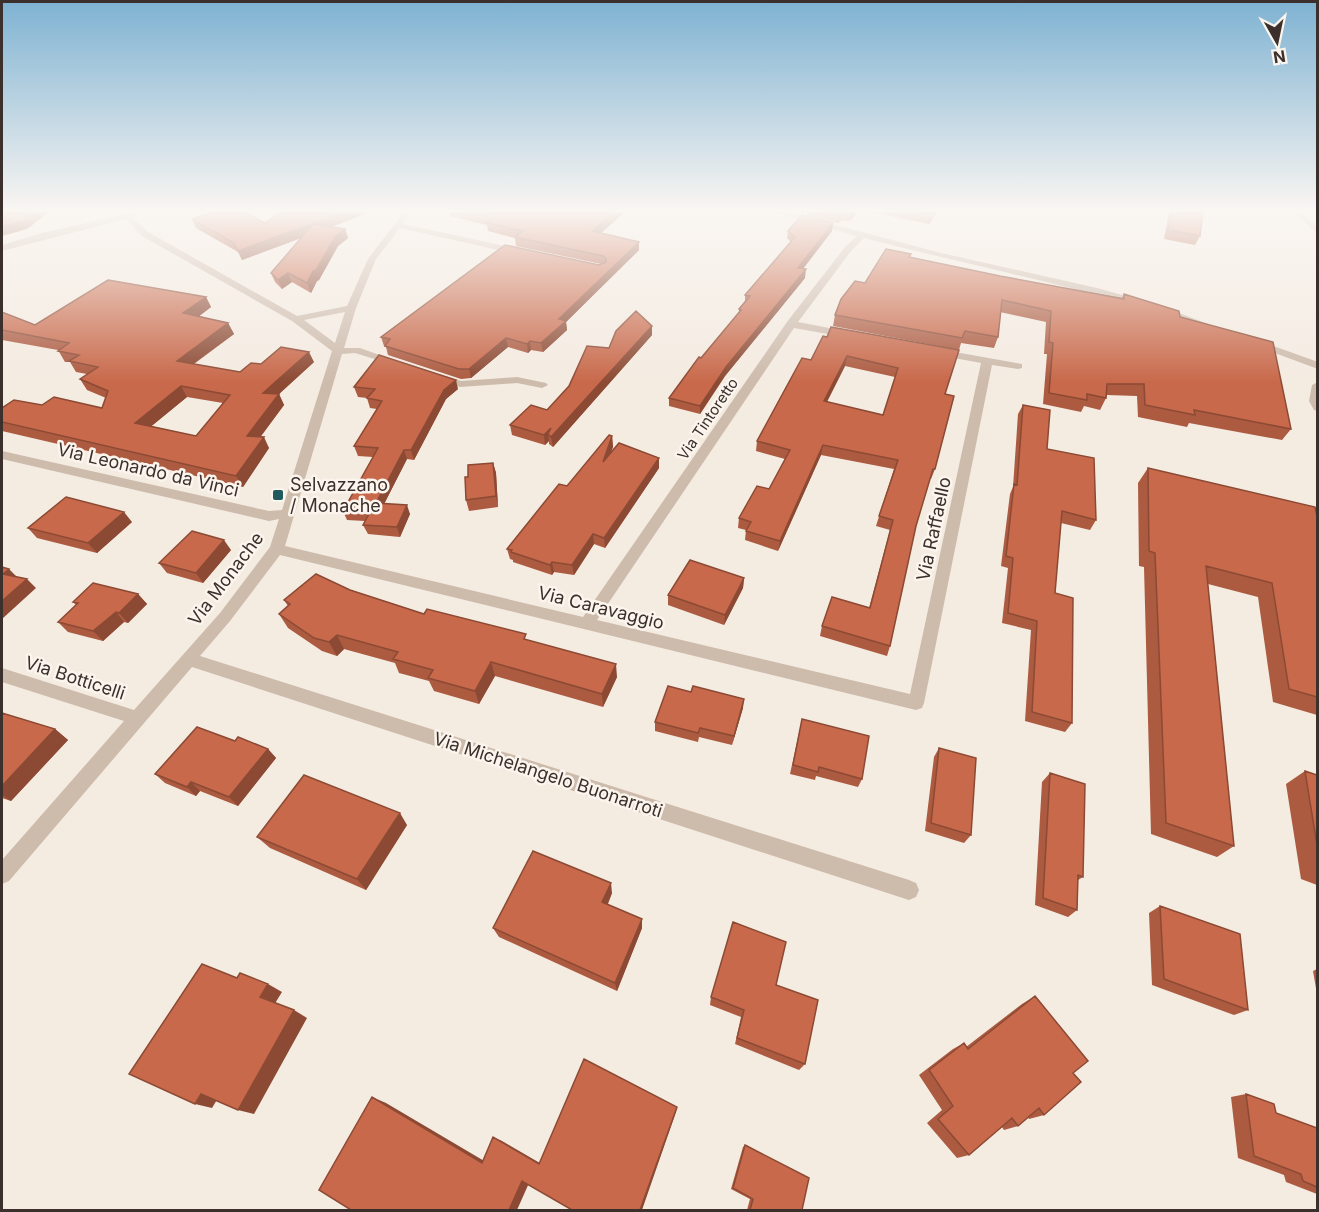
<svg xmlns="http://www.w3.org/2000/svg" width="1319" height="1212" font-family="Inter,sans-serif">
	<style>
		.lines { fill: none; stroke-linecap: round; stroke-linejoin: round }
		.minor { fill: #cdbbac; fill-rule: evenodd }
		.wall { fill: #ac5a40; fill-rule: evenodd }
		.shaded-wall { fill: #8c4a34 }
		.building { fill: #c8694b; stroke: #8c4a34; stroke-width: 1.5; fill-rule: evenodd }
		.poi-dot { fill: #1f5a5e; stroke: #fbf5ee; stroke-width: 2 }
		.labels { text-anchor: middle; stroke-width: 5; stroke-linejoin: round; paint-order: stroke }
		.far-street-label { font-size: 15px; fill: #3b302b; stroke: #fbf5ee }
		.street-label { font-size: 18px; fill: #3b302b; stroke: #fbf5ee }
		.poi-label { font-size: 18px; fill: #3b302b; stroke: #fbf5ee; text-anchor: start }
	</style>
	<rect width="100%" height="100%" fill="#f4ebe1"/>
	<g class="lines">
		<path class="minor" d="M126,212H134V219L148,232L297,316L347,306L368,259L404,212H412L403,224L523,250L524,252L520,255L400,228L376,259L356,308L344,348H360L402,363L397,366L355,353L342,354L285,546L583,617L787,322L845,247L857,236L773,212H787L941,253L1097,288L1155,304L1216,327L1207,329C1096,289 979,268 864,238L851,251L798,322L850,332L855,335L850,338L794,328L597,620L910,694L981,363L938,355L933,352L938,349L1022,364V368L1018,369L992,365L924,703L922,708L916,710L280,555L230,621L200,656L909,880L916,883L919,890L916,897L909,900L192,667L9,881L2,884V860L124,721L2,682V668L134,710L220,613L270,547L279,519L269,521L2,459V451L269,511L282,510L332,351L292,321L142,236L126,219L2,251V245L42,233L126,214ZM345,312L335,343L304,320Z
			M1293,212H1302L1318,227V234Z
			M1257,340L1318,362V369L1253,345V341Z
			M439,374L461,381L517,377L546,383L548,385L542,388L517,383L460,387L435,379L433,377Z
			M1318,382V411L1314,410L1309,401L1312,385Z"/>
	</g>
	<path class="wall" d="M281,212H365V214L331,227L345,229L348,238L338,246L319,280L317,281L311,293L292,282L282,289L275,282L271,273L301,238L242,260L238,252L196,228L192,219L265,223Z
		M449,212H625L601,233L639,250L566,322L567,330L543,352L531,350L528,353L508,347L471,378L461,379L388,355L386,347L384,346L381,337L601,264L516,246L515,238L488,231L487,225L450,216Z
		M807,212H857L850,221L841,220L838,223L807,215Z
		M876,212H937L929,224L876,213Z
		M1169,212H1203L1200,236L1195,245L1164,239Z
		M833,223L832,231L803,269L805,278L725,376L700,414L669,406V398L739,313V309L745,303V295L791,242L787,238L788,231Z
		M910,258L1000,276L1122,298L1124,294L1180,317L1291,429L1282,440L1189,423L1187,427L1138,417L1137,396L1107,395L1106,398L1100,410L1084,406L1081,412L1043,404L1047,354H1044L1046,322L1000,312L998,337L994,348L961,343L959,350L833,326L835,315L865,283Z
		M206,297L211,307L199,316L228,323L234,334L194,364L240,372L261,364L314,362L279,394L284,405L260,437L269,448L243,487L2,431V408L42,405L102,408L106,398L87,390L80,379L87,374L76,372L70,362H65L58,350L2,340V312L35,325ZM187,397L223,403L196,436L151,426Z
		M652,326V335L553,447L549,444V441L545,445L512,435L510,425L547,410L609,348Z
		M831,327L945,394L935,469L931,479H930L916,526L890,646L887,656L820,636L822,626L869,608L890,530L876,526L894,469L821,455L778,551L745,540L746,530L738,528L739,518L769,489L785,459L756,451L757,441L811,360L827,337ZM845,366L895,377L883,415L827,402Z
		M354,387L458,389L446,399L414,460L407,459L384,504L410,514L400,537L368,534L363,525L365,521L347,520L343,511L373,457L358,456L354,446L377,409L370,408L367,398L358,397Z
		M1023,405L1047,449L1096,520L1090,530L1061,523L1055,593L1072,723L1065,732L1025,721L1031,630L1002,623L1008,568L1001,566L1010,494L1013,487L1018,414Z
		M612,436L613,447L610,454L659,468L605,548L594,544L574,575L554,572L552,575L513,562V560L510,559L507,549L567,486Z
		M493,463L496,473L498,507L469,511L466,500L468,477Z
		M1148,468L1317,516V715L1273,702L1258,597L1208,584L1234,846L1217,857L1151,834L1144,567L1139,566L1138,483Z
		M132,522L97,553L37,538L28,528Z
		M231,550L203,583L167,573L159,563Z
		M744,578L743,588L724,625L668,605V595Z
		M350,590L424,614L528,640L617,677L603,707L495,676L479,704L434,691L429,681L399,673L395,663L344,649L337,656L322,651L288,628L279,614L288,606L284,600Z
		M138,594L147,604L128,623L124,622L103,641L68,632L58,622L76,605L73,602Z
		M743,708L732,745L699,737L698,742L655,731V722Z
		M2,713L55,729L68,740L11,801L2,798Z
		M802,719L862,779L858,787L816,776L815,780L790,774Z
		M235,741L268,749L276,758L238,806L200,791L196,796L165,783L155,774Z
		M939,748L971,835L964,843L925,831L934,757Z
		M1305,771L1317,775V885L1301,879L1286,784Z
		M1050,773L1083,877L1078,880L1077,910L1068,917L1035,905L1042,782Z
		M407,825L366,890L270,848L257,837Z
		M612,893L608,904L642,928L617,991L499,937L493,928Z
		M1160,906L1248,1010L1234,1015L1152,985L1149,913Z
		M1317,969V994L1313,971Z
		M776,985L805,1064L799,1070L735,1044L741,1017L710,1005L711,997Z
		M1035,996L1073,1073L1044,1115L1029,1119L1028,1117L1018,1126L1004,1130L1002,1127L969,1155L957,1158L927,1123L942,1110L919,1075L953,1049L964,1043L966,1047L1022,1004Z
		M1246,1094L1276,1113L1317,1128V1194L1286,1182L1284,1175L1238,1158L1231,1097Z
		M745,1145L802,1210H747L750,1199L731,1189L743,1147Z"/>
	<path class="shaded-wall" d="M34,212H49L27,229L2,236V227Z
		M344,212H365V214L242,260L238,251Z
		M615,212H625L593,240L592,231Z
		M842,212L841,220L838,223L839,215Z
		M852,212H857L850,221L851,213Z
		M935,212H937L929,224L930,219Z
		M833,223L832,231L797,276L798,268Z
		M345,229L348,238L338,246L319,280L317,281L311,293L307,283L313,271L335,237Z
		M639,242V250L566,322L567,330L543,352L541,343L559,319Z
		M806,269L805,278L725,376L700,414V406L726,367Z
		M288,273L292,282L282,289L278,280Z
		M206,297L211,307L189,324L183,313Z
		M228,323L234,334L183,371L177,361Z
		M652,326V335L553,447L551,437L548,434L549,441L545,445L544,435Z
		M506,338L508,347L471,378L469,369Z
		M530,341L531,350L528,353L527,344Z
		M309,352L314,362L279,394L284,405L253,447L247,436L263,393Z
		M847,356L845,366L822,411L824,401Z
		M456,380L458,389L446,399L414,460L411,450L444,390Z
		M181,386L187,397L142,434L135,423Z
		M612,436L613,447L603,473V462Z
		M264,437L269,448L243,487L236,476Z
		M823,445L821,455L778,551L780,541Z
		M404,450L407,459L380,512L376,503Z
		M659,458V468L605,548L604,538Z
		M493,463L496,473L498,507L496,496Z
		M407,505L410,514L400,537L397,527Z
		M124,512L132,522L97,553L88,543Z
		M593,534L594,544L574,575L572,565Z
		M224,540L231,550L203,583L196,573Z
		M552,562L554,572L552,575L550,565Z
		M9,569L18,578L3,574Z
		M744,578L743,588L724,625L725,615Z
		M27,579L36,588L2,619V601Z
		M138,594L147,604L128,623L119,613Z
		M116,612L124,622L103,641L93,631Z
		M337,635L344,649L337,656L329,642Z
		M491,662L495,676L479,704L475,691Z
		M616,664L617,677L603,707L602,694Z
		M744,699L743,708L732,745L734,736Z
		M55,729L68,740L11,801L2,795V786Z
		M268,749L276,758L238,806L229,797Z
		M191,782L200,791L196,796L187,787Z
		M400,813L407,825L366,890L357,879Z
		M611,883L612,893L604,912L602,902Z
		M642,919V928L617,991L615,983Z
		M268,984L282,992L274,1005L260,997Z
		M294,1010L307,1018L254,1114L238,1110Z
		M201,1094L218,1098L212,1108L195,1104Z
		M372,1097L386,1103L491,1165L482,1163Z
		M677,1107L676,1112L642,1210H640Z
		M493,1137L502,1141L545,1166L539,1164Z
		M522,1181L529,1183L517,1210H509Z"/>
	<path class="building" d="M2,212H34L23,221L2,227Z
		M213,212H244L265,223L281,212H344L238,251L234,243L192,219Z
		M467,212H615L592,231L639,242L559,319L566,321L541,343L530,341L527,344L506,338L469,369H459L385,346L390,339L381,337L505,245L599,265L606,262V259L603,256L515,237L523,231L487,223L494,218Z
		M828,212H842L839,215Z
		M895,212H935L930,219Z
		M1172,212H1203L1200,236L1168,230Z
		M802,215L833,223L798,268L806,269L726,367L700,406L669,398L699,357L701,358L741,310L739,309L750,296L745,295L795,237L788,231Z
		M313,224L345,229L335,237L316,270L313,271L307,283L288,273L278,280L271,273Z
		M886,249L911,254L909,257L1000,276L1124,299V294L1179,311L1180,317L1273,342L1291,429L1194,410L1195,415L1145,405L1144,384H1107L1106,398L1087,394V400L1049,393L1053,343L1049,342L1051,311L1002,300L998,337L965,331L962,338L835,315L841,299L855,281L865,283Z
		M108,280L206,297L183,313L228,323L177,361L240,372L251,363L261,364L281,347L309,352L263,393L279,394L247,436L264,437L236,476L2,422V408L14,400L42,405L54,397L102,408L108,391L80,379L98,367L69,361L79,355L58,351L69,343L2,330V312L35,325ZM181,386L230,395L196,436L135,423Z
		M636,311L652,326L551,437L548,434L551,428L544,435L510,425L531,405L547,410L569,386L587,346L609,348L616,331Z
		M831,327L959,350L945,394L954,396L935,469H933L916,526L890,646L822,626L832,597L870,608L893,520L879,516L898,460L823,445L780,541L746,531L751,522L739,518L757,486L769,489L790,450L757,441L802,358L811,360L823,336L827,337ZM847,356L898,368L883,415L824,401Z
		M379,355L456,380L444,390L411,450H404L376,503L407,505L397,527L363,525L370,512L343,511L378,448L354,446L382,401L367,398L375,389L354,387Z
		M1023,405L1050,410L1047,449L1094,458L1096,520L1062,511L1055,593L1073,598L1072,723L1032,712L1037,621L1008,613L1013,558L1006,556L1014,484L1017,485Z
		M609,435L612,436L603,462L619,443L659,458L604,538L593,534L572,565L552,562L550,565L511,552L512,550L507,549L559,484L567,486Z
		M493,463L496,496L466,500L465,477H468V465Z
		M1148,468L1315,507L1317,516V697L1289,689L1272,583L1206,566L1234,846L1166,823L1155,553L1149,551Z
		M66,497L124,512L88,543L28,528Z
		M192,531L224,540L196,573L159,563Z
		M690,560L744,578L725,615L668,595Z
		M2,567L9,569L3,574L27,579L2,601Z
		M316,574L350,590L424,614L427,609L526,634L524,639L616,664L602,694L491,662L475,691L428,678L433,670L393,659L398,652L337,635L329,642L314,638L279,614L290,604L284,600Z
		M93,583L138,594L119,613L116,612L93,631L58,622L78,603L73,602Z
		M668,686L691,692L693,686L744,699L734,736L700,728L698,733L655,722Z
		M2,713L55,729L2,786Z
		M802,719L869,736L862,779L819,767L818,772L793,765Z
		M197,727L235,741L238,737L268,749L229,797L191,782L187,787L155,774Z
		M939,748L976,758L971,835L931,823Z
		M1305,771L1317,775V845Z
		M1050,773L1085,784L1083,877L1078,875L1077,910L1043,898Z
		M304,775L400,813L357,879L257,837Z
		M533,851L611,883L602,902L642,919L615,983L493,928Z
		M1160,906L1240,934L1248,1010L1164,979Z
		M733,922L786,942L776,985L818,1000L805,1064L737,1038L744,1010L711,997Z
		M202,964L237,978L240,973L268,984L260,997L294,1010L238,1110L201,1094L195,1104L129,1074Z
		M1035,996L1088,1061L1073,1073L1081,1082L1044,1115L1039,1108L1018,1126L1012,1118L969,1155L938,1119L953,1106L929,1070L964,1043L968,1049Z
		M584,1059L677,1107L640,1210H572L522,1181L509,1210H351L319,1190L372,1097L482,1163L493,1137L539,1164Z
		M1246,1094L1274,1104L1276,1113L1317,1128V1187L1303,1181L1301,1174L1254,1156Z
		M745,1145L809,1178L802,1210H750L753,1199L733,1188Z"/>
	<linearGradient id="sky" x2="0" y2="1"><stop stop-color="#7eb2d2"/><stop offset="0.55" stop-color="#faf6f2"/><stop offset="1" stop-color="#faf6f2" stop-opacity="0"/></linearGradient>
	<rect width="1319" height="382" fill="url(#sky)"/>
	<rect class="poi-dot" x="272" y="489" width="12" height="12" rx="3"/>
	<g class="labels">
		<g class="far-street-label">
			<text transform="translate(708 419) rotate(-56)" y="5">Via Tintoretto</text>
		</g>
		<g class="street-label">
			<text transform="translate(148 470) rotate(13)" y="6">Via Leonardo da Vinci</text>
			<text transform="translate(934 529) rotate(-78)" y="6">Via Raffaello</text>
			<text transform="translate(226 579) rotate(-53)" y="6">Via Monache</text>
			<text transform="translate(601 608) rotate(14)" y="6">Via Caravaggio</text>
			<text transform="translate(75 678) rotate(18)" y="6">Via Botticelli</text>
			<text transform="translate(548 775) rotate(18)" y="6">Via Michelangelo Buonarroti</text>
		</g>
		<g class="poi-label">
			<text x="290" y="491">Selvazzano<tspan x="290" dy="21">/ Monache</tspan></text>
		</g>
	</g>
	<rect width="1319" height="1212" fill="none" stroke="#3b302b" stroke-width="6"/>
	<g transform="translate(1277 42) rotate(171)" stroke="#fbf5ee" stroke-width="4.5" paint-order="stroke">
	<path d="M0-4.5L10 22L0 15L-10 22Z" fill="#3b302b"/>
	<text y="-9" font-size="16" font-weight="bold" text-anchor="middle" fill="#3b302b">N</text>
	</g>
</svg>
